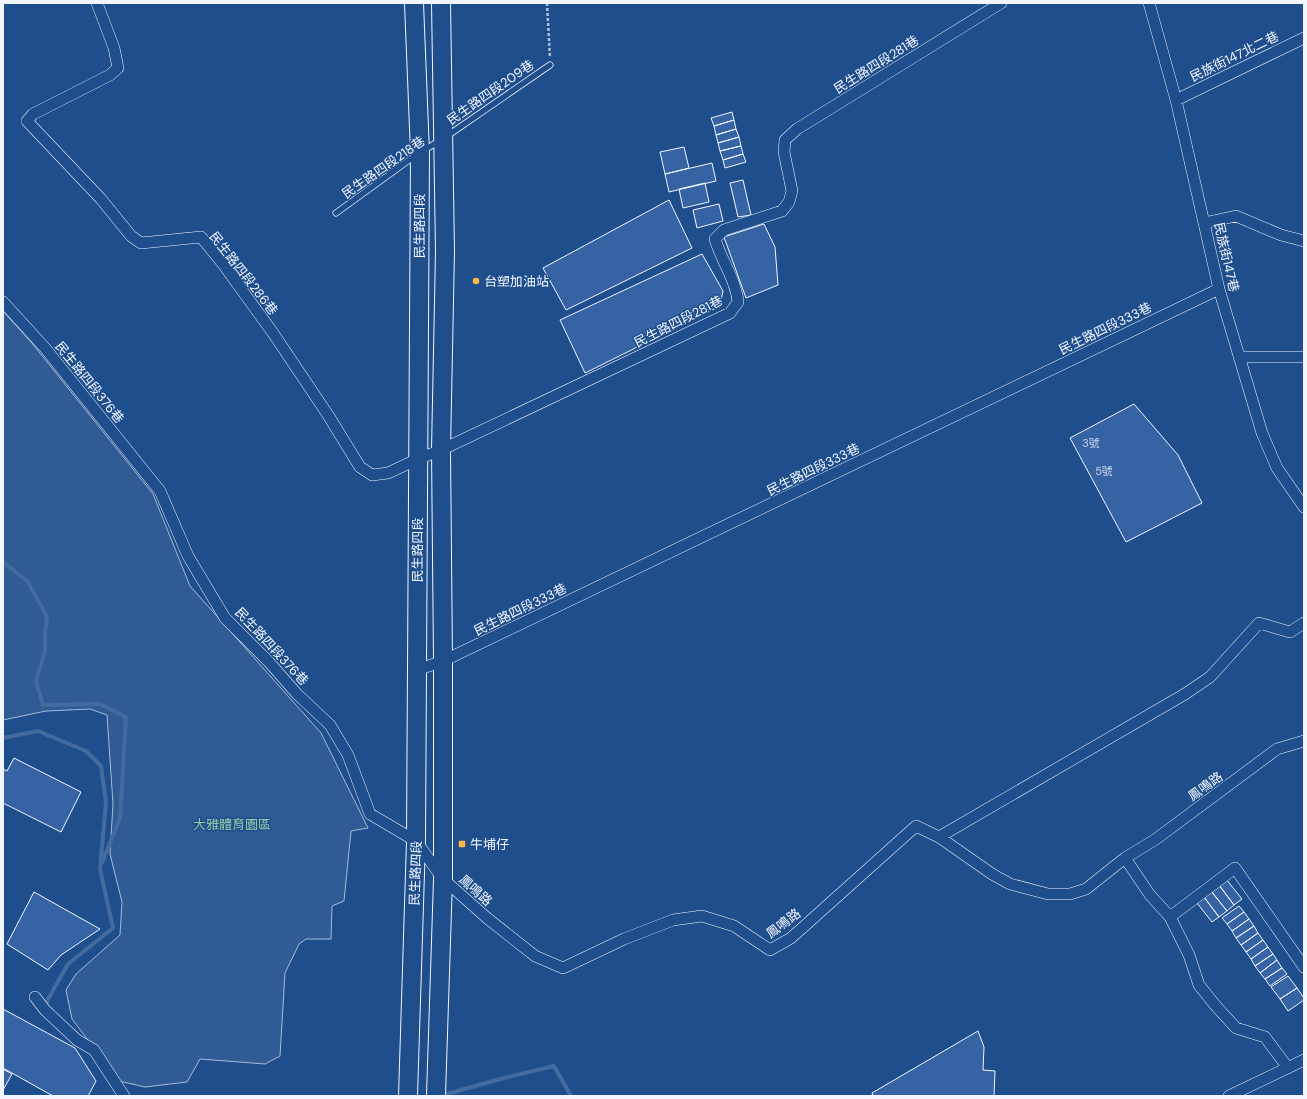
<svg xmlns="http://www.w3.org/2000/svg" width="1307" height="1099" font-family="'DM Sans','Noto Sans TC',sans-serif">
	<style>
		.built { fill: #305b95; stroke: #a8bbd7 }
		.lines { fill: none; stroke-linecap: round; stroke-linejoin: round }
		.stream { stroke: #446ba0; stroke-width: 4 }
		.building { fill: #3563a3; stroke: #f2f6ff }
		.lane-casing { stroke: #f2f6ff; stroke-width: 7 }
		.street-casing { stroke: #f2f6ff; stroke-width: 12 }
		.primary-casing { stroke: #f2f6ff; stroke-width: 20 }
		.path { stroke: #b3c4dc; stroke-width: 2.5; stroke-dasharray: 3 2; stroke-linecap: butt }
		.lane { stroke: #1f4e8c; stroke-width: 5.5 }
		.street { stroke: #1f4e8c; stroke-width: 11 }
		.primary { stroke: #1f4e8c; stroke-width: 18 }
		.poi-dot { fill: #ffb74d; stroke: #1f4e8c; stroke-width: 1.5 }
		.labels { text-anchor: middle; stroke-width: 3; stroke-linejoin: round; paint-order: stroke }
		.number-label { font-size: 11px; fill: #c3d1e8 }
		.street-label { font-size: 13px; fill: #f2f6ff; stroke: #1f4e8c }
		.poi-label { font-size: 13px; fill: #f2f6ff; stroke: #1f4e8c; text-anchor: start }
		.park-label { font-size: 13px; fill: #97c8a6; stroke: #1f4e8c }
	</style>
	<rect width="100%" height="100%" fill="#1f4e8c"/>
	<path class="built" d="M3,311L31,342L153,494L190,586L321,733L368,828L351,831L344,901L332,906L331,939H306L299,944L285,973L280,1056L265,1064L200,1059L187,1082L145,1087L119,1081L72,1019L66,990L76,974L120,935L122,902L110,854L113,804L107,715L90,709L46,711L3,720Z"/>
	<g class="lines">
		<path class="stream" d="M3,562L27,581L47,616L45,634V651L36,681L43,705L100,704L126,717L120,818L102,863
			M3,738L38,731L86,751L101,766L106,802L100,869L113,928L68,964L47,1001V1009
			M443,1095L504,1078L554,1066L571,1096"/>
	</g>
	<path class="building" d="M732,112L734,120L714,126L711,118Z
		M734,120L736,129L716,135L714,126Z
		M736,129L739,137L718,143L716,135Z
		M739,137L741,146L720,151L718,143Z
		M741,146L743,154L723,160L720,151Z
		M684,147L689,168L665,174L660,152Z
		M743,154L746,162L725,168L723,160Z
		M712,163L716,181L669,192L665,174Z
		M743,180L751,215L738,217L730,183Z
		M705,183L709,202L683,208L679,189Z
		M669,200L692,248L566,310L543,268Z
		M719,204L723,221L697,228L693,210Z
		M764,224L775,247L778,285L746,298L724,237Z
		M702,254L723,291L720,306L585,373L560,320Z
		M1134,404L1178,455L1202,503L1126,542L1070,438Z
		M14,758L81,792L61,832L3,803V769L7,771Z
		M1226,879L1242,899L1234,905L1219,885Z
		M1219,885L1234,905L1227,911L1211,891Z
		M1211,891L1227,911L1219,917L1204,897Z
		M34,892L100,929L61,955L48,970L7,944Z
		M1204,897L1219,917L1212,922L1197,903Z
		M1239,906L1244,912L1227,924L1222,918Z
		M1244,912L1249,919L1232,931L1227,924Z
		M1249,919L1254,926L1236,938L1232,931Z
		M1254,926L1258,933L1241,945L1236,938Z
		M1258,933L1263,940L1246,952L1241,945Z
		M1263,940L1268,947L1251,959L1246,952Z
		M1268,947L1273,954L1255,966L1251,959Z
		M1273,954L1277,960L1260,973L1255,966Z
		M1277,960L1282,968L1265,979L1260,973Z
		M1282,968L1287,974L1270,986L1265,979Z
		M1288,976L1297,988L1280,999L1271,987Z
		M1297,988L1304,998V1000L1288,1011L1280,999Z
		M3,1009L75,1048L96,1081L88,1096H53L3,1068Z
		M978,1031L984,1047L983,1070L995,1071L994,1096H873L872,1093Z
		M3,1069L12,1074L3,1090Z"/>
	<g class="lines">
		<defs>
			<path id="lane" d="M447,136L550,65
				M423,151L439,141
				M336,213L416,155"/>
			<path id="street" d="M97,3L114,48L118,68L110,75L33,114L27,121L101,199L131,236L141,243L201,237L223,264L273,333L328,415L360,467L372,475L388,473L418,459L441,450L730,313L738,302C736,280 721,260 715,239L724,230L782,211L789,202L792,191L784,152L785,140L797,129L1001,3
				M1149,3L1176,100L1219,289L1262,433L1277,468L1304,507
				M1176,100L1304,38
				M1204,223L1236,216L1281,235L1304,241
				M3,302L45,348L160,491L188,556L225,618L269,662L297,694L330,725L348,755L370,814L416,841L443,879L487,918L535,956L563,968L624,939L673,920L702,916L734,926L770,950L791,938L916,826L939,837L992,874L1010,884L1048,894H1070L1086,889L1125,858L1156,839L1277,749L1304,741
				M1239,357H1304
				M417,670L443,661L1219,289
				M939,837L1185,694L1210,677L1259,623L1290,632L1304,623
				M1125,858L1150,895L1170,917L1189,955L1199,985L1215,1005L1236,1028L1265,1037L1288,1068
				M1170,917L1235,868L1304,967
				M35,997L45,1010L77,1040L94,1050L124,1096
				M1229,1096L1304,1060"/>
			<path id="primary" d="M408,1096L416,841L420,153L414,3
				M436,1096L443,879V661L441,450L445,251L441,3"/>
		</defs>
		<use href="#lane" class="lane-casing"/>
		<use href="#street" class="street-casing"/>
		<use href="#primary" class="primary-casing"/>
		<path class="path" d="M547,3L550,58"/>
		<use href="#lane" class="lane"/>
		<use href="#street" class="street"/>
		<use href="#primary" class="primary"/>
	</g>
	<g class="poi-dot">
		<circle cx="476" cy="281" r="4"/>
		<rect x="458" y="840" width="8" height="8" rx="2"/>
	</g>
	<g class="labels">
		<g class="number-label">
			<text x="1091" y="447">3號</text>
			<text x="1104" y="475">5號</text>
		</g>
		<g class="street-label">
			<text transform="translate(1234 56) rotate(-26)" y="5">民族街147北二巷</text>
			<text transform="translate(876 64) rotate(-32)" y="5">民生路四段281巷</text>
			<text transform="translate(490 92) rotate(-35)" y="5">民生路四段209巷</text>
			<text transform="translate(383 167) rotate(-35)" y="5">民生路四段218巷</text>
			<text transform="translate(419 226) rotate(-90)" y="5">民生路四段</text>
			<text transform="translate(1227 257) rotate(77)" y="5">民族街147巷</text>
			<text transform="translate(244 273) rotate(52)" y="5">民生路四段286巷</text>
			<text transform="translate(678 321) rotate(-27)" y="5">民生路四段281巷</text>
			<text transform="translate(1105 328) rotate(-26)" y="5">民生路四段333巷</text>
			<text transform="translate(90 382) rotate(51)" y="5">民生路四段376巷</text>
			<text transform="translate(813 469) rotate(-26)" y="5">民生路四段333巷</text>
			<text transform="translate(417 550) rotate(-90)" y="5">民生路四段</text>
			<text transform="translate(520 609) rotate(-26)" y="5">民生路四段333巷</text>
			<text transform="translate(272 646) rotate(47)" y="5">民生路四段376巷</text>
			<text transform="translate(1205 786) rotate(-36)" y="5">鳳鳴路</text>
			<text transform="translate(415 873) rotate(-88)" y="5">民生路四段</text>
			<text transform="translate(476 890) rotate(42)" y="5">鳳鳴路</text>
			<text transform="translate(783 923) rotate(-37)" y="5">鳳鳴路</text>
		</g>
		<g class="poi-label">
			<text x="484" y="286">台塑加油站</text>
			<text x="470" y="849">牛埔仔</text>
		</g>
		<g class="park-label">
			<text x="232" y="829">大雅體育園區</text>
		</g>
	</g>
	<rect width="1307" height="1099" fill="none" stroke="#f2f6ff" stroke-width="8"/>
</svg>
